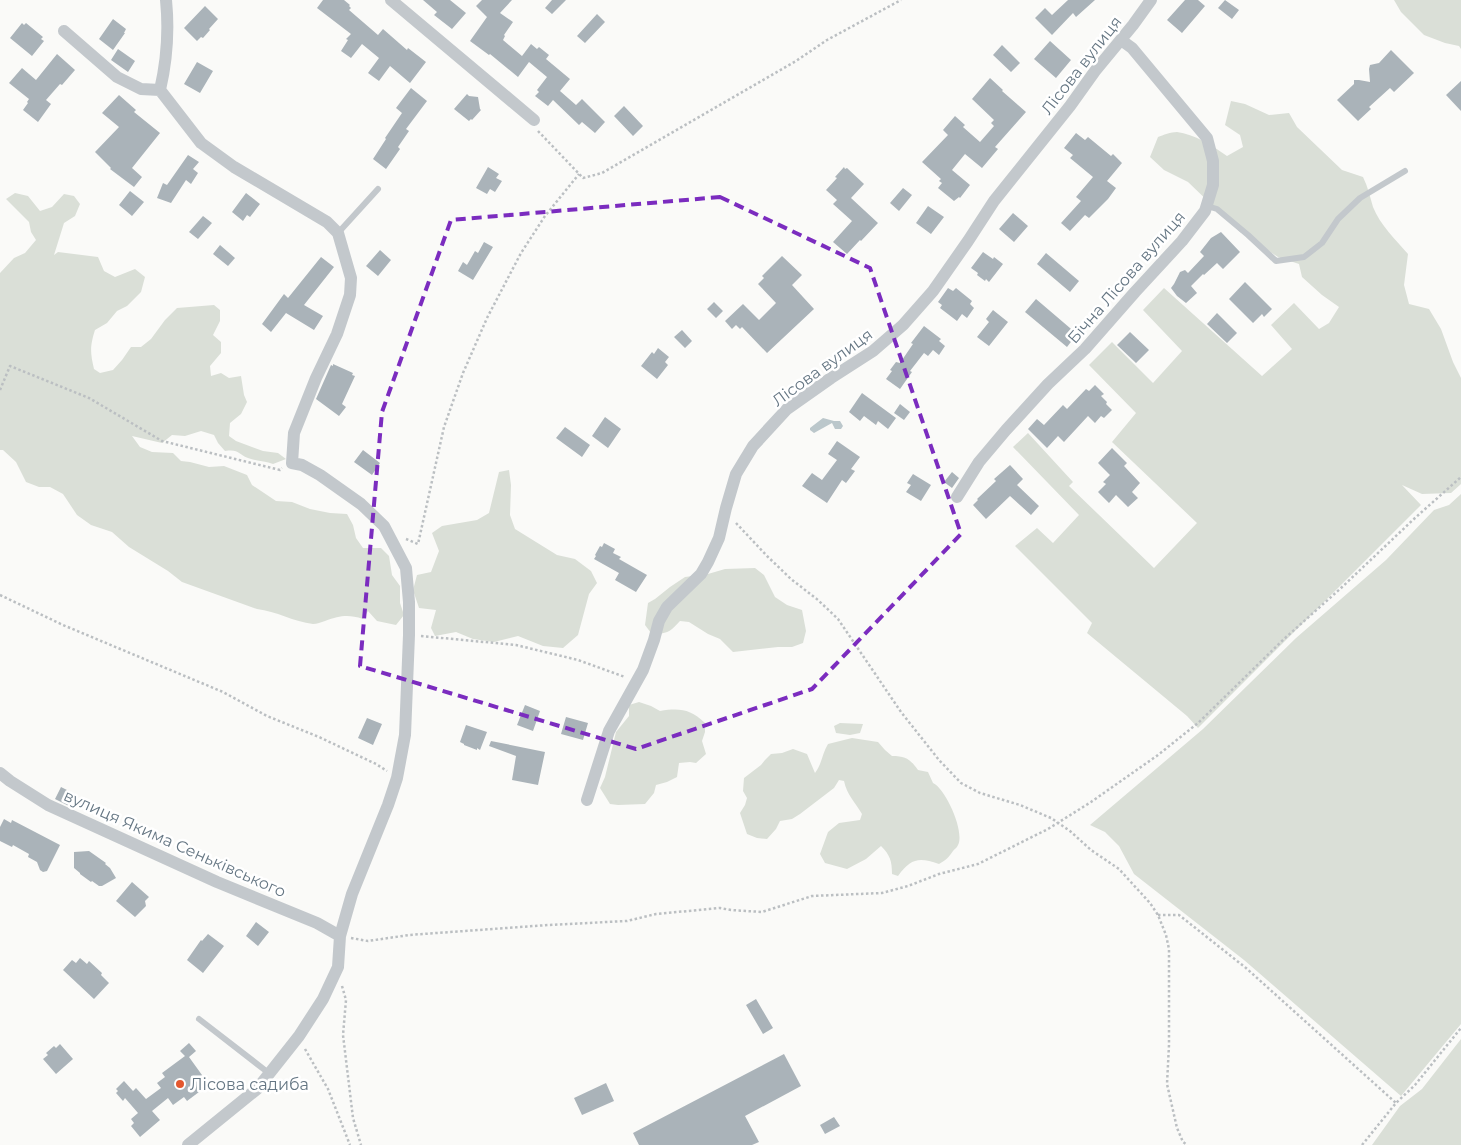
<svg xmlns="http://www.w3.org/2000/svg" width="1461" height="1145" font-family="Montserrat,sans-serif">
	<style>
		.green { fill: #dadfd7 }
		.water { fill: #bbc7cb }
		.building { fill: #aab3b9 }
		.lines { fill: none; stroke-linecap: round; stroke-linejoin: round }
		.path { stroke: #bbbfc2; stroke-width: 2.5; stroke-dasharray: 2.5 2.5; stroke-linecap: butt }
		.service { stroke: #c3c8cc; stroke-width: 6 }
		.minor { stroke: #c3c8cc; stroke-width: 12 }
		.marked { fill: none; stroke: #7b2cbf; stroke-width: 4; stroke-dasharray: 10 6; stroke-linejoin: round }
		.poi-dot { fill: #e4572e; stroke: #fff; stroke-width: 2 }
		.labels { text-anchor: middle; stroke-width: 5; stroke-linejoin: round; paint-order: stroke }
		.street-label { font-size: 16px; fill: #657683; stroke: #fff }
		.poi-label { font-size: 16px; fill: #657683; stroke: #fff; text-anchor: start }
	</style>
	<rect width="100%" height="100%" fill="#fafaf8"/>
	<path class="green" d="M1394,0H1461V49L1459,46L1445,43L1424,35L1401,12Z
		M1231,101L1245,104L1269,115L1289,113L1297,127L1342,170L1363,177C1368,187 1370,197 1373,207C1380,225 1396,240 1408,254L1404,285L1409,304L1429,309L1441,329L1453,362L1461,378V484L1451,493L1422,494L1402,485L1421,505L1198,728L1187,716L1087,633L1092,623L1015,546L1037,528L1053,543L1079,515L1013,447L1028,433L1073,482L1069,486L1154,568L1197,523L1112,442L1136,413L1089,365L1112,342L1153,383L1182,351L1143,310L1164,288L1262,376L1292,349L1271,325L1294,303L1319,329L1329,323L1339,307L1322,295L1302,277L1299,264L1278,257L1240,232L1188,182L1164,170L1150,157L1158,137C1163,135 1171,132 1177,132C1194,134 1213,146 1227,156L1243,147L1240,135L1225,125Z
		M15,193L28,196L40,211L52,207L64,194L74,196L80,204L75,216L64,223L54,255L58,252L98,257L104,271L115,277L135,269L145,277L141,292L127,306L117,311L107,323L95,330C90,346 90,352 94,369L100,373L113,370L122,360L131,347H141L151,339L165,320L177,308L214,305L220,310V321L213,335L221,342V353L210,366L211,376L221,373L229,378L241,376L244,395L247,402L241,414L230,423L229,436L236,441L263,451L278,453L286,459L273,464C265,461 256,461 248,458C237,454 240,449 225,451L218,443L214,435L201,431L185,436L172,435L162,443L132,436L140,447L152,452L173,453L181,461L190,462L209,467L224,466L247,475L252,485L276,501L292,502L310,509L330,513L347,514L353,525L356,538L363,548H381L389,556L392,575L400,586V603L404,615L396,625L377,621L368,611L363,619C347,614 340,616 325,621C321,622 317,624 313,624C294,622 276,611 257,609L182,582L168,571L129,547L112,532L91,525L77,515L63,494L50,487H39L26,482L16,462L3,450H0V273L14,258L25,253L36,240L31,232L29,222L6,199Z
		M509,470L511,485L510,515L515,529L557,555L575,559L591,571L597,583L589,594L578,635L563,648L543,646L518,636L494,642L473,639L456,632L435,636L431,628L436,610L419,608L413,590L417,575L431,572L439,551L432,533L442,526L477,520L489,513L499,472Z
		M1461,494V1024L1401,1096L1244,960L1134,874L1119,846L1105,832L1090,825L1203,729L1296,638L1386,560L1434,510L1449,505Z
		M755,568L764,575L775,597L787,605L802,610L806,631L803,643L792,647H778L733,652L720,639L708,634L689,622L680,621C670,632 666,635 651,633L645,625L648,603L655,599L670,587L685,577L708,574L725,569Z
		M639,702L651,706L660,711C680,708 690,709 705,723V732L702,741L706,754L696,763L690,762L679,763L677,777L667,782L656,785L654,793L645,804L618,805L610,804L600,788L605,777L616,732L629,716V705Z
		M840,723L863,724L860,733L850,735L836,733L834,726Z
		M852,738L878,742L885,750L892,756C906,756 910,759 918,770L928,772L933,783C946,789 965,832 958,845C957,848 954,849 953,851C948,858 946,860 939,864C919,857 911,858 898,876L892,874C892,861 890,855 881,846L866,859L847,869L825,863L820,854L828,832L839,823L860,820L862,814C855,802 847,795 844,781L839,780L834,788L800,814L792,819L780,821L776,829L767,839L757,838L747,834L740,813L745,805L747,798L743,791L744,778L761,765L765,760L771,754L782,753L793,749L807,754L815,773C822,764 822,754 828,744Z
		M1461,1039V1145H1372L1400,1106L1422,1089Z"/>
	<path class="water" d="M823,418L834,421H840L843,426L841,429H835L832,423L814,433L810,430V428Z"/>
	<path class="building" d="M323,0H344L350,5L349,6L351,8L349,10L378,35L383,29L407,50L408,48L426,62L410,83L390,66L379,81L368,73L379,58L362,44L351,58L341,51L348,40L346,39L351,34L317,8Z
		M423,0H450L466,13L452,29L434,15L437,12Z
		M482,0H512L500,13L513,22L504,35L505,36L503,40L522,56L531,44L537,49L539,47L549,55L546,59L570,79L560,91L576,105L582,99L605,122L595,133L582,122L579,125L553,100L548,106L535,96L539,92L537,90L547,77L529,62L518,77L490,54L489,55L470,41L487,17L476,6Z
		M552,0H566L552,14L545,8Z
		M1068,0H1095L1076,17L1073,13L1052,35L1035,18L1045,8L1052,15Z
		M1185,0H1198L1205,6L1182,33L1167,20Z
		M1225,0L1239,10L1232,19L1218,8Z
		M205,6L218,19L209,29L210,30L203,38L201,37L197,41L184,28Z
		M597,14L605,22L585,43L577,36Z
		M113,19L126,29L124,33H125L113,50L99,39Z
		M22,23L24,25L26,23L43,37L41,39L44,41L32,56L10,38Z
		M1050,41L1071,60L1056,78L1034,59Z
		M1002,45L1020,63L1011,72L993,55Z
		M118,49L135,61L128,72L111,60Z
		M1391,50L1414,73L1394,92L1390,88L1369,107L1371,109L1358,121L1337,100L1354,84V80H1359L1370,82L1369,69L1370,65L1379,63Z
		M57,54L75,70L62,85L60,84L46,100L51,104L38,122L23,110L28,103L27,102L29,99L9,83L22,68L36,80Z
		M197,62L213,71L200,93L184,84Z
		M990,78L1003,90L1002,91L1026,112L995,147L998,149L982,168L965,154L952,170L970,185L960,198L959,197L954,201L938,188L942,183L939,181L941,179L922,162L948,135L943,130L955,116L965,125L963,127L980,142L994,126L991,123L994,120L972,99Z
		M1461,81V111L1446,95Z
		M411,88L427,101L406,129L409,131L398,147L400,149L386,169L373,159L386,139L385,138L402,113L396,108Z
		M467,94L469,96L478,97L480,109L481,110L472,120L471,119L469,121L454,109Z
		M119,95L136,110L134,112L160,133L132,168L142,177L134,187L110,169L111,168L95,152L119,127L102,113Z
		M624,106L643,126L633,136L614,116Z
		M1076,133L1085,140L1088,137L1111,156L1113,154L1122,163L1107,181L1116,188L1108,199L1089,218L1085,215L1070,231L1061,223L1081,201L1076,197L1093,177L1070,158L1073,155L1064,148Z
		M188,155L199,162L193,169L198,173L191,184L186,180L171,203L157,198L163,183L167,185Z
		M488,167L499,174L496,178L502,181L495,192L490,189L487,194L476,188Z
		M844,167L845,169L847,168L864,184L851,198L878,223L861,241L860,240L847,254L833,242L852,221L833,204L837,200L826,190L837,178L835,177Z
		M903,188L912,195L899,211L890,203Z
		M130,191L144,202L132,216L119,205Z
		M246,193L260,204L250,217L247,215L243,221L232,212Z
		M928,206L944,217L931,234L916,223Z
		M1013,213L1028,226L1014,242L999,229Z
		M203,216L212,223L198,239L189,232Z
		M1221,232L1240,252L1223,269L1217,263L1204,275L1203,274L1191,286L1197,293L1186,303L1177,296L1171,288L1174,284L1180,272L1185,270L1188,273L1204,256L1200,252L1211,238Z
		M484,242L493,247L473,280L458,271L463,262L467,265L475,251L478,253Z
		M220,245L235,258L228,266L213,254Z
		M380,250L391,260L378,276L366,266Z
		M983,252L993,259L994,257L1003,264L989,282L986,279L985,281L977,275L978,273L971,268Z
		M1046,253L1079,281L1070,292L1037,264Z
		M782,256L802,275L792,285L814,309L767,353L742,327L740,329L736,325L732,329L725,321L743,304L759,320L776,303L758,284L764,278L762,276Z
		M321,257L334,267L304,305L323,316L314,330L286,313L271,332L262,324L284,294L288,298Z
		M1245,282L1272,309L1264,317L1262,314L1253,323L1229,299Z
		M948,288L953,291L956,288L972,301L970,304L974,308L967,318L962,314L957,321L940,308L942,305L938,302Z
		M1036,299L1077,334L1067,347L1025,312Z
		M714,302L723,311L716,318L707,309Z
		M993,310L1008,322L989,346L977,337L989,322L986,319Z
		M1217,313L1237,333L1227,343L1207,324Z
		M924,326L941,339L939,341L945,346L939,355L933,350L928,356L924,353L910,371L912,372L900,389L886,379L892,371L890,370L896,362L900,363L913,344L911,343Z
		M682,330L692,341L685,348L674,337Z
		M1130,332L1149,350L1136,363L1117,345Z
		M658,348L669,357L665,362L668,365L657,379L641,366L652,352L654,354Z
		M333,364L353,373L352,375L355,376L342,404L346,407L339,416L316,399L331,365L333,366Z
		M1095,385L1104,394L1101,396L1107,402L1106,404L1112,410L1104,418L1101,416L1095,423L1088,416L1064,442L1058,436L1047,448L1028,429L1037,419L1044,425L1063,405L1067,409L1086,389L1089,391Z
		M862,393L896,418L888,429L878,421L876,425L864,416L860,421L849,412Z
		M900,404L910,412L904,420L894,413Z
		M605,417L621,429L608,448L592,436Z
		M565,427L590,445L582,457L556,438Z
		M837,441L860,457L851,469L855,471L846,483L842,480L827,503L802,486L812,473L822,480L837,460L828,454Z
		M1112,448L1127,463L1124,466L1140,483L1132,492L1138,498L1128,507L1116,495L1109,503L1098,492L1106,484L1103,482L1110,475L1098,463Z
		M363,450L380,463L372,475L354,462Z
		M1010,465L1023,479L1017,485L1039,506L1031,515L1010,496L986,519L973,505L978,500L977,499L996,481L994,479Z
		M952,472L959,478L952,488L944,482Z
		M913,474L931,485L921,501L906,492L911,485L907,483Z
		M604,543L615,549L613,553L621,557L619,559L647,575L636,592L615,580L619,573L594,559L596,556L595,555L600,546L602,547Z
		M525,705L540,711L533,731L517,725Z
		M566,717L588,723L583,740L561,734Z
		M367,718L382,724L373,745L358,738Z
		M466,725L487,732L480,750L477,748V750L464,745V744L460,742Z
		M491,741L545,752L538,785L512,780L516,756L489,746Z
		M61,787L75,794L69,806L55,799Z
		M4,819L11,823L12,820L60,845L47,871L43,872L40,870L37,862L28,857L29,854L13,845L12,847L0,841V827Z
		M89,851L106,863L105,864L110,868L116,878L102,886H99L92,881L91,882L80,874V873L74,868V852Z
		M132,882L149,897L145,901L146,906L135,917L116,901Z
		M256,922L269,932L258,946L246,936Z
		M208,934L224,946L203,973L187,960L201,940L202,941Z
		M80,958L87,964L89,961L102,973L101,975L109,983L94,999L63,970L72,960L76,963Z
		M756,999L773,1028L763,1034L746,1005Z
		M189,1043L196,1051L189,1057L202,1075L199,1078L203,1084L197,1088L199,1092L187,1101L184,1097L173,1105L168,1098L152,1111L160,1120L140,1137L131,1126L134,1123L131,1119L138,1113L125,1098L123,1101L116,1093L118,1091L116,1089L124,1081L133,1091L136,1088L146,1099L161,1088L157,1083L165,1077L162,1073L185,1056L180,1051Z
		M60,1044L73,1059L56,1074L43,1059L48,1055L46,1053L54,1046L56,1048Z
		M784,1054L801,1086L745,1116L759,1142L752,1145H639L633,1133Z
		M606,1083L614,1101L582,1115L574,1098Z
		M834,1117L840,1126L825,1134L820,1125Z"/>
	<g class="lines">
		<path class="path" d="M538,131L583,178L602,173L796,61L827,40L901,0
			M0,390L10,366L89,398L162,441L280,470L282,468
			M736,523L767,556L791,579L818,600L838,619L901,712L939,760L961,783L980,793L1020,805L1051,818L1070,831L1091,850L1119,869L1150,903L1158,915L1166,935L1169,949V1045L1167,1084L1177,1128L1183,1142L1187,1145
			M406,539L418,544L444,427L463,373L487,318L521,253L545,216L579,174
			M0,595L63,625L223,692L267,716L319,737L376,764L387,771
			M421,636L516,645L578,660L625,677
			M1158,915H1179L1246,968L1396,1103
			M351,938L368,941L409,935L548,925L627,921L656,914L720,908L731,910L762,912L812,896L882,893L908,886L939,874L978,864L1048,829L1091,802L1158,755L1198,723L1284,639L1340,589L1415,518L1461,477
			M342,986L346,1000L343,1035L353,1118L361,1145
			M305,1049L328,1089L350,1145
			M1362,1145L1396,1103L1415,1085L1461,1028"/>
		<path class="service" d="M1207,206L1217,209L1248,235L1276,261L1304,257L1322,243L1338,219L1360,198L1405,171
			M338,233L378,189
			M199,1019L270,1074"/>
		<path class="minor" d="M166,0C169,30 167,60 160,90L201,143L234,167L327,222L338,233L351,278L350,295L337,334L316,378L294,433L292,463L302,465L320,475L361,504L384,526L406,568L409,602V635L405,735L397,778L388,805L352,894L340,936L338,967L323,999L299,1036L257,1089L188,1145
			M391,0L534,120
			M64,31L117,77L141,89L160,90
			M957,497L979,462L1006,430L1048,384L1085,349L1135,292L1182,241L1205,211L1213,185V161L1207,138L1132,48L1121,40
			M0,773L10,781L48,805L217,882L317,923L340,936
			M587,800L609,731L643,670L654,640L659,621L667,607L701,574L708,562L719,538L726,508L736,474L753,446L787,409L831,378L873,351L903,325L933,291L968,241L994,201L1070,106L1095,71L1133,25L1151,0"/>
	</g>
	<path class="marked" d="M720,197L870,268L961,534L812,689L636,749L360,666L382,412L451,220Z"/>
	<circle class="poi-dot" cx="180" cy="1084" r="5"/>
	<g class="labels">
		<g class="street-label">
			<text transform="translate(1081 65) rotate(-52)" y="6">Лісова вулиця</text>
			<text transform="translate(1126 277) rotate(-49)" y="6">Бічна Лісова вулиця</text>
			<text transform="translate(822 367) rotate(-36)" y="6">Лісова вулиця</text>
			<text transform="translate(175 843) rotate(24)" y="6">вулиця Якима Сеньківського</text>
		</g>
		<g class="poi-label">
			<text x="190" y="1090">Лісова садиба</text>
		</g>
	</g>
</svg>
